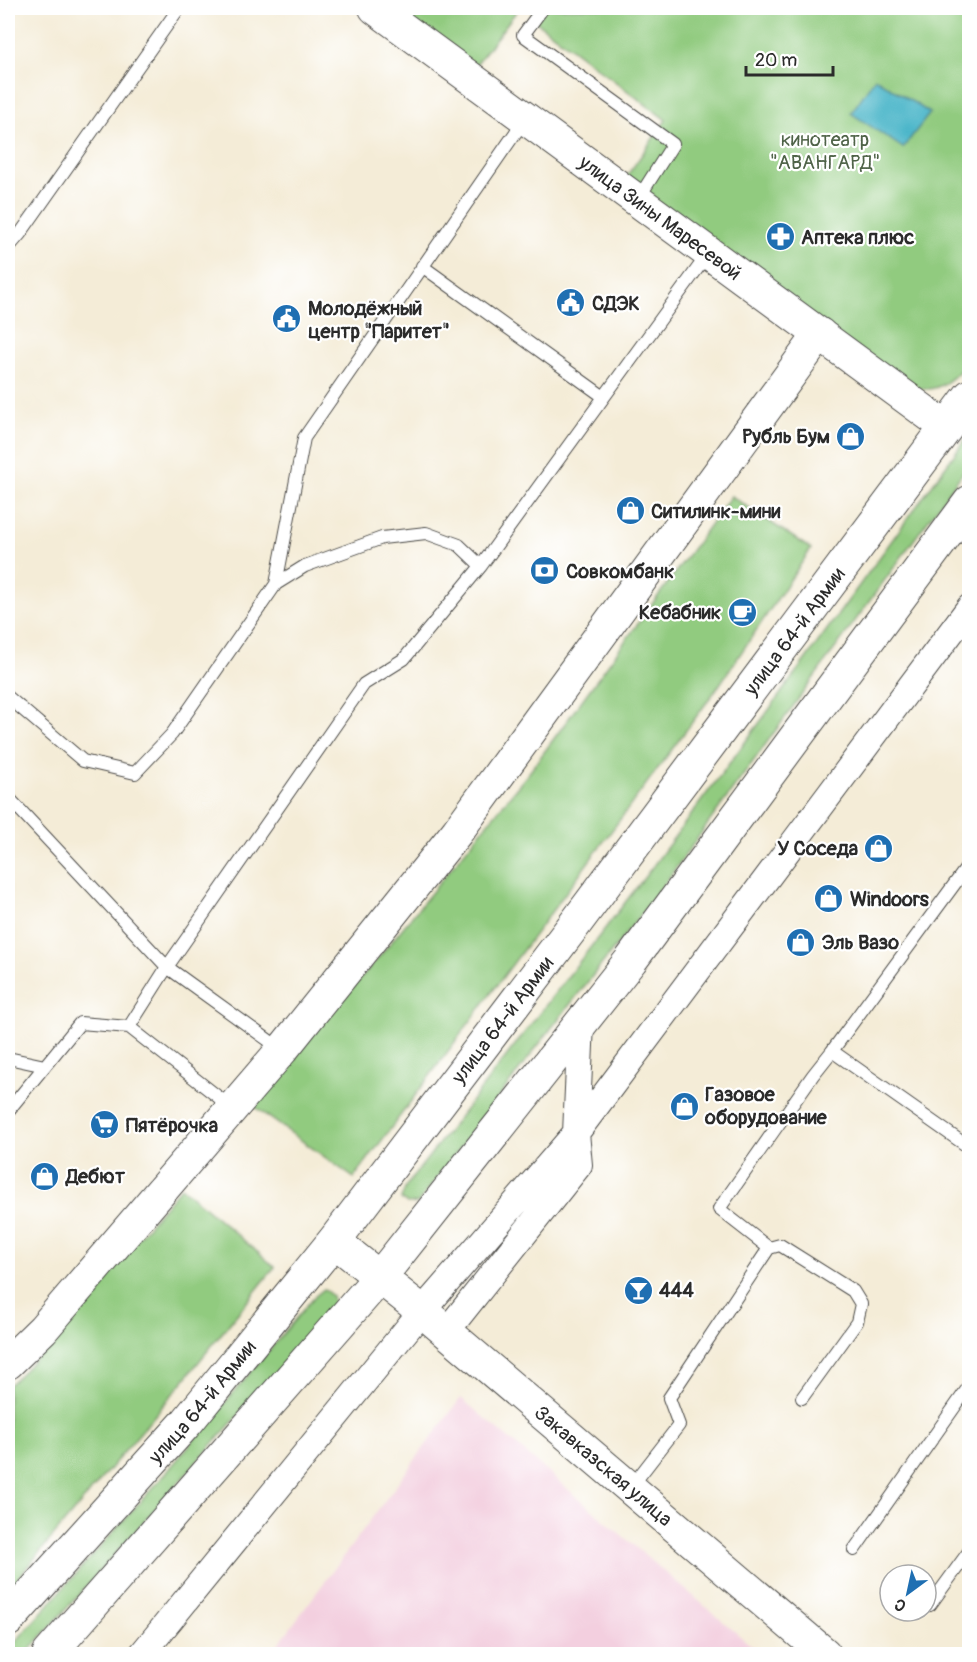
<svg xmlns="http://www.w3.org/2000/svg" width="977" height="1662" font-family="Pangolin,sans-serif">
	<style>
		.built { fill: #f3cfdf }
		.green { fill: #91cb7f; stroke: #5e7b55; stroke-width: 1.5 }
		.water { fill: #4bb6c9; stroke: #3b707a; stroke-width: 1.5 }
		.lines { fill: none; stroke-linecap: round; stroke-linejoin: round }
		.service-casing { stroke: #494845; stroke-width: 14 }
		.minor-casing { stroke: #494845; stroke-width: 28 }
		.tertiary-casing { stroke: #494845; stroke-width: 34 }
		.trunk-casing { stroke: #494845; stroke-width: 35 }
		.service { stroke: #fff; stroke-width: 12 }
		.minor { stroke: #fff; stroke-width: 26 }
		.tertiary { stroke: #fff; stroke-width: 32 }
		.trunk { stroke: #fff; stroke-width: 33 }
		.labels { text-anchor: middle; stroke-width: 4.5; stroke-linejoin: round; paint-order: stroke }
		.park-label { font-size: 20px; fill: #4f6348; stroke: #fff }
		.street-label { font-size: 20px; fill: #2b2b2b; stroke: #fff }
		.poi-label { font-size: 20px; font-weight: bold; fill: #2b2b2b; stroke: #fff; text-anchor: start }
	</style>
	<rect width="100%" height="100%" fill="#fff"/>
	<filter id="ink" filterUnits="userSpaceOnUse"><feTurbulence type="fractalNoise" baseFrequency=".0167" numOctaves="2"/><feDisplacementMap in="SourceGraphic" scale="12" xChannelSelector="R" yChannelSelector="G"/><feConvolveMatrix kernelMatrix="1 2 1 2 8 2 1 2 1" color-interpolation-filters="sRGB"/></filter>
	<filter id="wash" filterUnits="userSpaceOnUse"><feTurbulence type="fractalNoise" baseFrequency=".008" numOctaves="4" result="noise"/><feDisplacementMap in="SourceGraphic" scale="24" xChannelSelector="R" yChannelSelector="G"/><feGaussianBlur stdDeviation="1.35" result="paint"/><feColorMatrix in="noise" values="0 0 0 0 0 0 0 0 0 0 0 0 0 0 0 0 0 1.4 0 .05"/><feComposite in="paint" operator="in"/></filter>
	<g filter="url(#wash)">
		<rect width="100%" height="100%" fill="#f4ecd7"/>
		<path class="built" d="M461,1398L761,1654H271Z"/>
		<path class="green" d="M385,8H519L471,71Z
			M537,8H969L970,359C960,372 945,389 927,389C921,389 913,387 907,385L622,183L666,120L530,17Z
			M969,434V464L657,894L553,1026L418,1203L407,1204L401,1199L406,1186L644,878L763,718Z
			M731,496L811,549L716,690L354,1178L252,1105L379,957L531,770Z
			M181,1187L275,1267L181,1384L8,1590V1386L37,1357Z
			M324,1289L332,1296L334,1305L325,1318L26,1654H8V1650L166,1473L313,1298Z"/>
		<path class="water" d="M875,78L930,113L903,148L851,113Z"/>
	</g>
	<g filter="url(#ink)">
		<g class="lines">
			<defs>
				<path id="service" d="M543,8L523,35L673,144L638,199
					M8,248L20,234L179,8
					M422,266L604,397
					M276,584L305,566L382,538L426,533L459,545L481,566
					M8,697L83,761L135,773L172,734L276,584L304,438L525,119
					M8,797L167,967L129,1027
					M282,1050L167,967L364,684L404,659L481,566L708,254
					M832,1051L970,863
					M8,1058L45,1066
					M8,1111L80,1023L129,1027L231,1107
					M769,1248L719,1209L813,1075L832,1051L970,1148
					M631,1487L679,1425L669,1398L769,1248L780,1245L853,1291L861,1304L857,1322L802,1398
					M854,1550L970,1385
					M930,1605L970,1550"/>
				<path id="minor" d="M446,1332L579,1165L576,1133L581,1023
					M142,1654L422,1311L576,1133L970,607"/>
				<g id="tertiary">
					<path id="s1" d="M375,8L946,427"/>
					<path id="s2" d="M334,1241L422,1311L825,1654"/>
					<path d="M8,1363L43,1329L282,1050L457,832L820,334"/>
				</g>
				<g id="trunk">
					<path id="s3" d="M8,1620L187,1422L334,1241L575,924L970,396"/>
					<path d="M49,1654L380,1277L631,960L970,502"/>
				</g>
			</defs>
			<use href="#service" class="service-casing"/>
			<use href="#minor" class="minor-casing"/>
			<use href="#tertiary" class="tertiary-casing"/>
			<use href="#trunk" class="trunk-casing"/>
			<use href="#service" class="service"/>
			<use href="#minor" class="minor"/>
			<use href="#tertiary" class="tertiary"/>
			<use href="#trunk" class="trunk"/>
		</g>
	</g>
	<defs>
		<symbol id="pharmacy-disc" viewBox="-11 -11 22 22"><circle r="9.5" fill="#1f6fb2" stroke="#fff"/><path d="M-2-6h4v4h4v4h-4v4h-4v-4h-4v-4h4Z" fill="#fff"/></symbol>
		<symbol id="civic-disc" viewBox="-11 -11 22 22"><circle r="9.5" fill="#1f6fb2" stroke="#fff"/><path d="M-.6-6.5H3V-4.5H.6V-3L4-1V1h2V6H-6V1h2V-1L-.6-3ZM-1.2 2.5V6h2.4V2.5Z" fill="#fff"/></symbol>
		<symbol id="shop-disc" viewBox="-11 -11 22 22"><circle r="9.5" fill="#1f6fb2" stroke="#fff"/><path d="M-5-2.5h2.3a2.7 3.5 0 0 1 5.4 0H5L5.5 6h-11ZM-1.5-2.5h3a1.5 2.3 0 0 0-3 0Z" fill="#fff"/></symbol>
		<symbol id="bank-disc" viewBox="-11 -11 22 22"><circle r="9.5" fill="#1f6fb2" stroke="#fff"/><path d="M-6-4H6V4H-6ZM0-2.3a2.3 2.3 0 1 0 0 4.6a2.3 2.3 0 1 0 0-4.6Z" fill="#fff"/></symbol>
		<symbol id="cafe-disc" viewBox="-11 -11 22 22"><circle r="9.5" fill="#1f6fb2" stroke="#fff"/><path d="M-5.5-4.5H6V0H3Q3 3.5 0 3.5H-2.5Q-5.5 3.5-5.5 0ZM3-3.2v2h1.7v-2ZM-6 4.5H4V6H-6Z" fill="#fff"/></symbol>
		<symbol id="supermarket-disc" viewBox="-11 -11 22 22"><circle r="9.5" fill="#1f6fb2" stroke="#fff"/><path d="M-6-5.5h2.5l.6 2H6L4.5 2H-2.5L-4.4-4H-6ZM-1.5 3.2a1.3 1.3 0 1 0 .1 0ZM3 3.2a1.3 1.3 0 1 0 .1 0Z" fill="#fff"/></symbol>
		<symbol id="bar-disc" viewBox="-11 -11 22 22"><circle r="9.5" fill="#1f6fb2" stroke="#fff"/><path d="M-6-5H6L.8 .8V4.5H3.5V6h-7V4.5H-.8V.8Z" fill="#fff"/></symbol>
	</defs>
	<g fill-rule="evenodd">
		<use href="#pharmacy-disc" x="764" y="220" width="33" height="33"/>
		<use href="#civic-disc" x="554" y="286" width="33" height="33"/>
		<use href="#civic-disc" x="270" y="302" width="33" height="33"/>
		<use href="#shop-disc" x="834" y="420" width="33" height="33"/>
		<use href="#shop-disc" x="614" y="494" width="33" height="33"/>
		<use href="#bank-disc" x="528" y="554" width="33" height="33"/>
		<use href="#cafe-disc" x="726" y="596" width="33" height="33"/>
		<use href="#shop-disc" x="862" y="832" width="33" height="33"/>
		<use href="#shop-disc" x="812" y="882" width="33" height="33"/>
		<use href="#shop-disc" x="784" y="926" width="33" height="33"/>
		<use href="#shop-disc" x="668" y="1090" width="33" height="33"/>
		<use href="#supermarket-disc" x="88" y="1108" width="33" height="33"/>
		<use href="#shop-disc" x="28" y="1160" width="33" height="33"/>
		<use href="#bar-disc" x="622" y="1274" width="33" height="33"/>
	</g>
	<g class="labels">
		<g class="park-label">
			<text x="825" y="146">кинотеатр<tspan x="825" dy="23">"АВАНГАРД"</tspan></text>
		</g>
		<g class="street-label">
			<text dy="7" stroke="none"><textPath href="#s1" startOffset="354">улица Зины Маресевой</textPath></text>
			<text dy="7" stroke="none"><textPath href="#s3" startOffset="1264">улица 64-й Армии</textPath></text>
			<text dy="7" stroke="none"><textPath href="#s3" startOffset="778">улица 64-й Армии</textPath></text>
			<text dy="7" stroke="none"><textPath href="#s3" startOffset="292">улица 64-й Армии</textPath></text>
			<text dy="7" stroke="none"><textPath href="#s2" startOffset="351">Закавказская улица</textPath></text>
		</g>
		<g class="poi-label">
			<text x="801" y="244">Аптека плюс</text>
			<text x="592" y="310">СДЭК</text>
			<text x="308" y="315">Молодёжный<tspan x="308" dy="23">центр "Паритет"</tspan></text>
			<text x="830" y="443" text-anchor="end">Рубль Бум</text>
			<text x="651" y="518">Ситилинк-мини</text>
			<text x="566" y="578">Совкомбанк</text>
			<text x="721" y="619" text-anchor="end">Кебабник</text>
			<text x="858" y="855" text-anchor="end">У Соседа</text>
			<text x="850" y="906">Windoors</text>
			<text x="822" y="949">Эль Вазо</text>
			<text x="705" y="1101">Газовое<tspan x="705" dy="23">оборудование</tspan></text>
			<text x="126" y="1132">Пятёрочка</text>
			<text x="66" y="1183">Дебют</text>
			<text x="659" y="1297">444</text>
		</g>
	</g>
	<rect width="977" height="1662" fill="none" stroke="#fff" stroke-width="30"/>
	<g transform="translate(908 1593) rotate(213)"><circle r="28" fill="#ffffff" stroke="#aaaaaa" stroke-width="1.5"/>
	<path d="M0-4.5L10 22L0 15L-10 22Z" fill="#1f6fb2"/>
	<text y="-9" font-size="16" font-weight="bold" text-anchor="middle" fill="#2b2b2b">С</text>
	</g>
	<path d="M746 66v9h87v-9" fill="none" stroke="#2b2b2b" stroke-width="3"/>
	<text x="755" y="66" font-size="18" fill="#2b2b2b" stroke="#ffffff" stroke-width="4.5" paint-order="stroke">20 m</text>
</svg>
